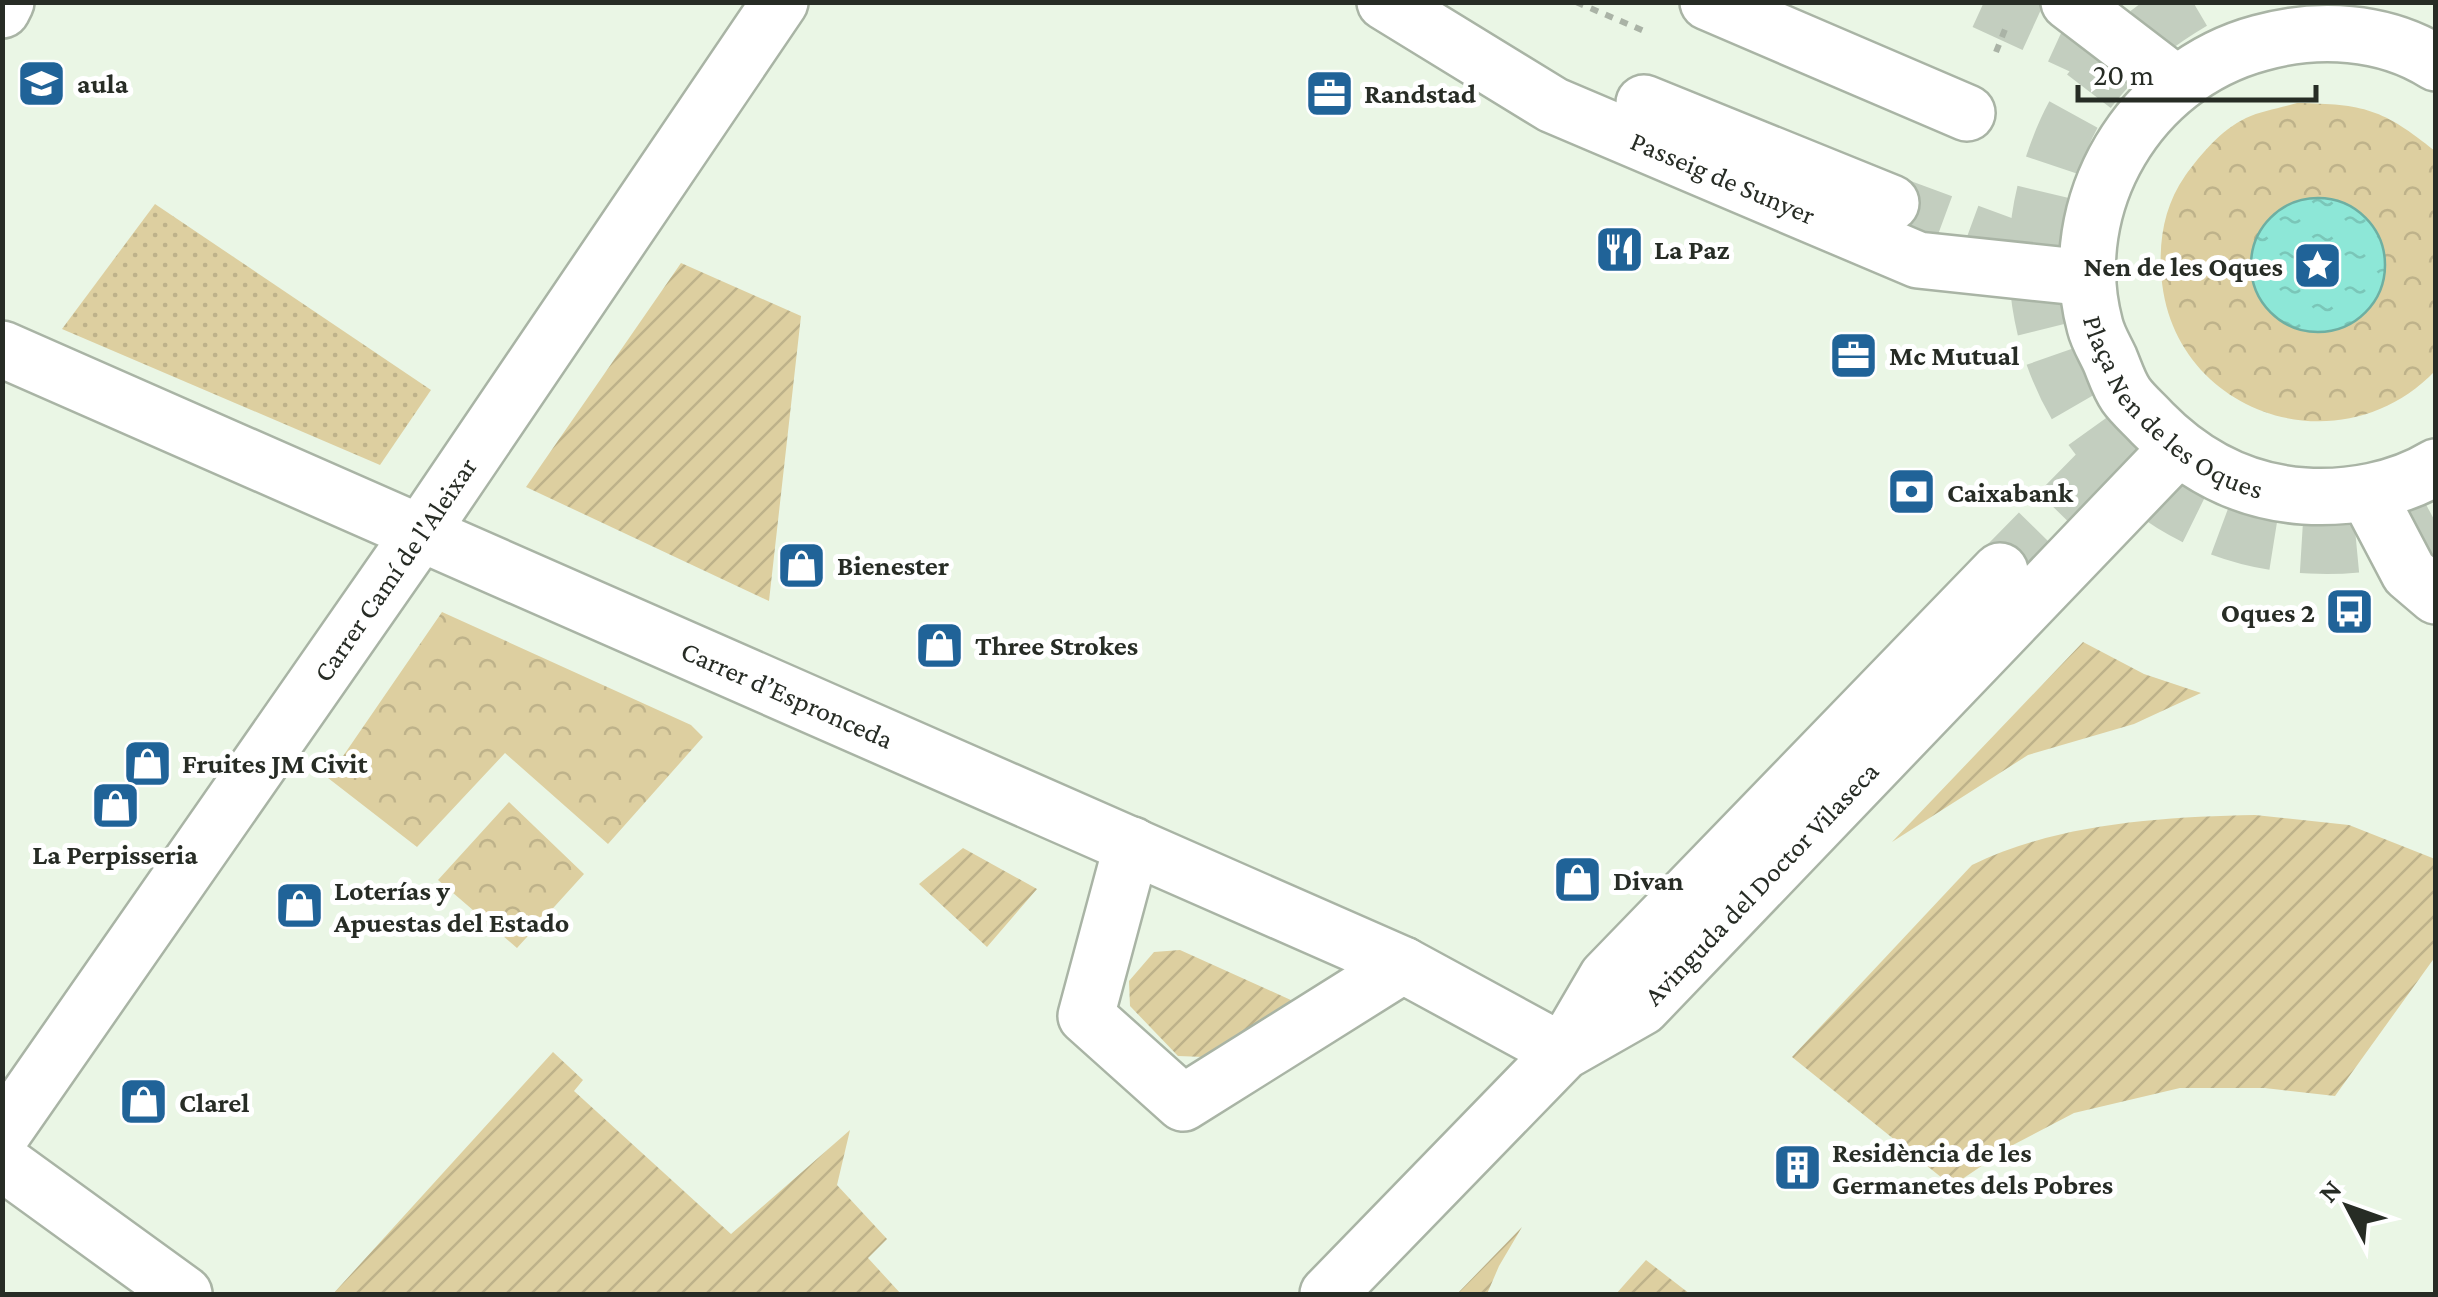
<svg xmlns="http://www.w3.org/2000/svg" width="2438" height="1297" font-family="'Crimson Pro',serif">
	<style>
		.grass { fill: url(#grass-dots) }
		.park { fill: url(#park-crowns) }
		.garden { fill: url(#garden-furrows) }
		.water { fill: url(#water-ripples); stroke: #6eafa2; stroke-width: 2.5 }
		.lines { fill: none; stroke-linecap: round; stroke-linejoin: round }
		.minor-tunnel { stroke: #c3cebf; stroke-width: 55; stroke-dasharray: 55 28; stroke-linecap: butt }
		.minor-casing { stroke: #a9b4a5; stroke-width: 60 }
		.path { stroke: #aab3a6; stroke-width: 6; stroke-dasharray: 8 8; stroke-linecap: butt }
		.minor { stroke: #fff; stroke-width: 55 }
		.labels { text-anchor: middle; stroke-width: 10; stroke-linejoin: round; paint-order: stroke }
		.poi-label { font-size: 28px; font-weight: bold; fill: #272c25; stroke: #fff; text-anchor: start }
		.street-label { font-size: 28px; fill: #272c25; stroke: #fff }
	</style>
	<defs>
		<pattern id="grass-dots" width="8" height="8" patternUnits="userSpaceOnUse" patternTransform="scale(2.5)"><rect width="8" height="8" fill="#ddcfa0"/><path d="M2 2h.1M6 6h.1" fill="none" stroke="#beb28a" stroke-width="1.8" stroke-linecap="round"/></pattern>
		<pattern id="park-crowns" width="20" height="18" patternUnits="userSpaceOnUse" patternTransform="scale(2.5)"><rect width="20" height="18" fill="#ddcfa0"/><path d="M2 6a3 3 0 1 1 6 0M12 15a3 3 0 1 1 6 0" fill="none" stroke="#beb28a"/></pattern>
		<pattern id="garden-furrows" width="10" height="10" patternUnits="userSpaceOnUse" patternTransform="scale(2.5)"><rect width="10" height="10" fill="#ddcfa0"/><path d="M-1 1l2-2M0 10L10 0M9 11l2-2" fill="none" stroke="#beb28a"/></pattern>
		<pattern id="water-ripples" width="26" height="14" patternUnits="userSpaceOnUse" patternTransform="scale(2.5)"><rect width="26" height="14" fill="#8de7d7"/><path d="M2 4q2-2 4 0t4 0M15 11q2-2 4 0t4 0" fill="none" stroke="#7ac6b8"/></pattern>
	</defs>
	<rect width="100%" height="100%" fill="#eaf6e5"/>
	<path class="grass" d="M155,204L431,390L380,465L62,329Z"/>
	<path class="park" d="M2297,103C2364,104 2383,109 2435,151V371C2338,472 2167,412 2161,270C2159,236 2166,203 2185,176C2201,154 2221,130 2246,118C2261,111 2281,108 2297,103Z
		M442,612L691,725L703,737L608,844L505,753L417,847L328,778Z
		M509,802L584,874L517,948L438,880Z"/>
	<path class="garden" d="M681,263L801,316L769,601L526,487Z
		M2083,642L2144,674L2201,693L2134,724L2028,755L1892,842Z
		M2255,815L2349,825L2435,859V957L2335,1096L2265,1088H2180L2074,1113L2011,1146L1952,1186L1792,1057L1972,865C2058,823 2162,817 2255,815Z
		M963,848L1037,889L987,947L919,884Z
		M1180,950L1293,1001V1018L1204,1057L1178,1056L1130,1006L1129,981L1154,952Z
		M553,1052L583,1080L574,1091L731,1234L850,1130L837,1185L887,1239L868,1258L901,1294H333Z
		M1522,1227L1499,1266L1487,1294H1457Z
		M1646,1260L1690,1294H1616Z"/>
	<path class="water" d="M2251 265a67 67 0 1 1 134 0a67 67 0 1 1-134 0Z"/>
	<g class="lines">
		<path class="minor-tunnel" d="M1984,2L2113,61
			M2193,2C2149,28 2111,59 2081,102C2066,125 2056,152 2048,178C1996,356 2122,540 2310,546C2351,548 2399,543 2436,523
			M1891,203L2035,256
			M2000,571L2112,457"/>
		<defs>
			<g id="minor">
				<path id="s1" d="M1385,2L1553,105L1918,260L2088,278"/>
				<path d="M1708,2L1967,113"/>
				<path d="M2069,2L2175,83"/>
				<path d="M2,10L6,2"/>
				<path id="s2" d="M2436,63C2384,30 2317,27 2260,43C2140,75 2062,204 2095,326C2098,338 2105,349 2110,360C2115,372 2119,385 2126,395C2133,405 2144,414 2152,423C2194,466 2244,492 2304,496C2348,499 2398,490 2436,467"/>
				<path d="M1644,103L1891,203"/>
				<path id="s3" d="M2,349L1403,965L1563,1052L1607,977L2000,571"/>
				<path d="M2367,493L2409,573L2436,596"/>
				<path d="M1132,845L1086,1016L1183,1103L1403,965"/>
				<path id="s4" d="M2,1134L421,532L780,2"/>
				<path d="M2,1162L184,1294"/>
				<path id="s5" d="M1328,1294L1563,1052L1642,1007L2177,449"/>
			</g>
		</defs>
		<use href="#minor" class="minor-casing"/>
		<path class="path" d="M1576,2L1644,31
			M1996,52L2006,27"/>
		<use href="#minor" class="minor"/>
	</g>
	<defs>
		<symbol id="university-square" viewBox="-11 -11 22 22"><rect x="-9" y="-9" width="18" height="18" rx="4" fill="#206398" stroke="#fff"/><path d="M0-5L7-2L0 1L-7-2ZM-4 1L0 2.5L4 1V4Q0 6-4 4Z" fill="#fff"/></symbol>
		<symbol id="office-square" viewBox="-11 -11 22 22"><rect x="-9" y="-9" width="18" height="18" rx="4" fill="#206398" stroke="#fff"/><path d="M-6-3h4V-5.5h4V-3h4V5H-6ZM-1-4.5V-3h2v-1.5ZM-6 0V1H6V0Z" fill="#fff"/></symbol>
		<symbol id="restaurant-square" viewBox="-11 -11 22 22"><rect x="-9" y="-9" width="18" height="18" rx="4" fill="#206398" stroke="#fff"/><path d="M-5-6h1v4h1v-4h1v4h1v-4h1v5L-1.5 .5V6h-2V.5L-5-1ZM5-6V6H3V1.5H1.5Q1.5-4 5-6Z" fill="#fff"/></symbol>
		<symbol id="sight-square" viewBox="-11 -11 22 22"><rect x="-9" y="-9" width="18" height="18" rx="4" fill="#206398" stroke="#fff"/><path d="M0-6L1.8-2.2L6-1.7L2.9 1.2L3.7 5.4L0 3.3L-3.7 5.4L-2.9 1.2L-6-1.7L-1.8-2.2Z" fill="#fff"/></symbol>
		<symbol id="bank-square" viewBox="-11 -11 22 22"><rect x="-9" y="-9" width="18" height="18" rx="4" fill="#206398" stroke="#fff"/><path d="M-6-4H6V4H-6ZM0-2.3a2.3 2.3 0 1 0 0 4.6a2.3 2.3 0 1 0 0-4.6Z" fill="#fff"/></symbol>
		<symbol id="shop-square" viewBox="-11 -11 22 22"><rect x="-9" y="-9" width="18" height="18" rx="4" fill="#206398" stroke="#fff"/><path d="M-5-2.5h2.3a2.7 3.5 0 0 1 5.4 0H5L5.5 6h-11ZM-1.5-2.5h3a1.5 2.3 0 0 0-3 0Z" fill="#fff"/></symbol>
		<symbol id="bus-square" viewBox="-11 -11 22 22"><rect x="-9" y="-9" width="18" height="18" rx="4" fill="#206398" stroke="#fff"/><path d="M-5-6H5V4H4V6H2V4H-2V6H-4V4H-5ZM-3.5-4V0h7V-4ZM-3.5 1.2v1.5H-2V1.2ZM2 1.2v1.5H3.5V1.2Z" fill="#fff"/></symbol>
		<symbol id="building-square" viewBox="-11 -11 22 22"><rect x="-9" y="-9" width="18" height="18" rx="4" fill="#206398" stroke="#fff"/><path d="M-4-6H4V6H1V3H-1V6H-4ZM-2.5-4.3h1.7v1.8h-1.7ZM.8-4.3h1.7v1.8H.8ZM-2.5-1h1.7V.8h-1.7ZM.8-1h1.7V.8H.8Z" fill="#fff"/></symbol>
	</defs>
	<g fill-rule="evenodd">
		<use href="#university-square" x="14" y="56" width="55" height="55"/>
		<use href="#office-square" x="1302" y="66" width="55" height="55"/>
		<use href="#restaurant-square" x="1592" y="222" width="55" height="55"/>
		<use href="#sight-square" x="2290" y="238" width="55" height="55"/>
		<use href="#office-square" x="1826" y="328" width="55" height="55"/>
		<use href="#bank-square" x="1884" y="464" width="55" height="55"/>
		<use href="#shop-square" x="774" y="538" width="55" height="55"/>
		<use href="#bus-square" x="2322" y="584" width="55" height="55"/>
		<use href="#shop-square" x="912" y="618" width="55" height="55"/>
		<use href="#shop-square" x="120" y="736" width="55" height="55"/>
		<use href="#shop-square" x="88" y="778" width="55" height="55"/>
		<use href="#shop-square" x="1550" y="852" width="55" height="55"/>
		<use href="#shop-square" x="272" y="878" width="55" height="55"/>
		<use href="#shop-square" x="116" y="1074" width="55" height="55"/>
		<use href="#building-square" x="1770" y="1140" width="55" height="55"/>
	</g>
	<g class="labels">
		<g class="poi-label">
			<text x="77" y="93">aula</text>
			<text x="1364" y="103">Randstad</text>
			<text x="1654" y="259">La Paz</text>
			<text x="2283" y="276" text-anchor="end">Nen de les Oques</text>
			<text x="1889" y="365">Mc Mutual</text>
			<text x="1947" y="502">Caixabank</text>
			<text x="837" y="575">Bienester</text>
			<text x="2315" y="622" text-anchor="end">Oques 2</text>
			<text x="975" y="655">Three Strokes</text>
			<text x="182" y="773">Fruites JM Civit</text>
			<text x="115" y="864" text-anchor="middle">La Perpisseria</text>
			<text x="1613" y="890">Divan</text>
			<text x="334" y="900">Loterías y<tspan x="334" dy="32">Apuestas del Estado</tspan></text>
			<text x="179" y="1112">Clarel</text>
			<text x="1832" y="1162">Residència de les<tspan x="1832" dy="32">Germanetes dels Pobres</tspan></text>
		</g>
		<g class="street-label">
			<text dy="10" stroke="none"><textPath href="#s1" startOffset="382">Passeig de Sunyer</textPath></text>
			<text dy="10" stroke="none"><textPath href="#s2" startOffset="662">Plaça Nen de les Oques</textPath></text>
			<text dy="10" stroke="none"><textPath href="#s4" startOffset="688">Carrer Camí de l'Aleixar</textPath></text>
			<text dy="10" stroke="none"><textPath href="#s3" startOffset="858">Carrer d’Espronceda</textPath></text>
			<text dy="10" stroke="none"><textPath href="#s5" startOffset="600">Avinguda del Doctor Vilaseca</textPath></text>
		</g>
	</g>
	<rect width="2438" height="1297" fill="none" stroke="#272c25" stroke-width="10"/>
	<g transform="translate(2348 1207) rotate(311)" stroke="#ffffff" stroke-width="8" paint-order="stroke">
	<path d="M0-8L18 38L0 25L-18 38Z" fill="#272c25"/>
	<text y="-15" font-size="28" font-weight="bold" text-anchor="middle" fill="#272c25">N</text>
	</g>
	<path d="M2078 85v15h238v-15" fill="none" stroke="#272c25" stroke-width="5"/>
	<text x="2093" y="85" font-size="30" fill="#272c25" stroke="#ffffff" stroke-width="8" paint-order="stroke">20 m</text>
</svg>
